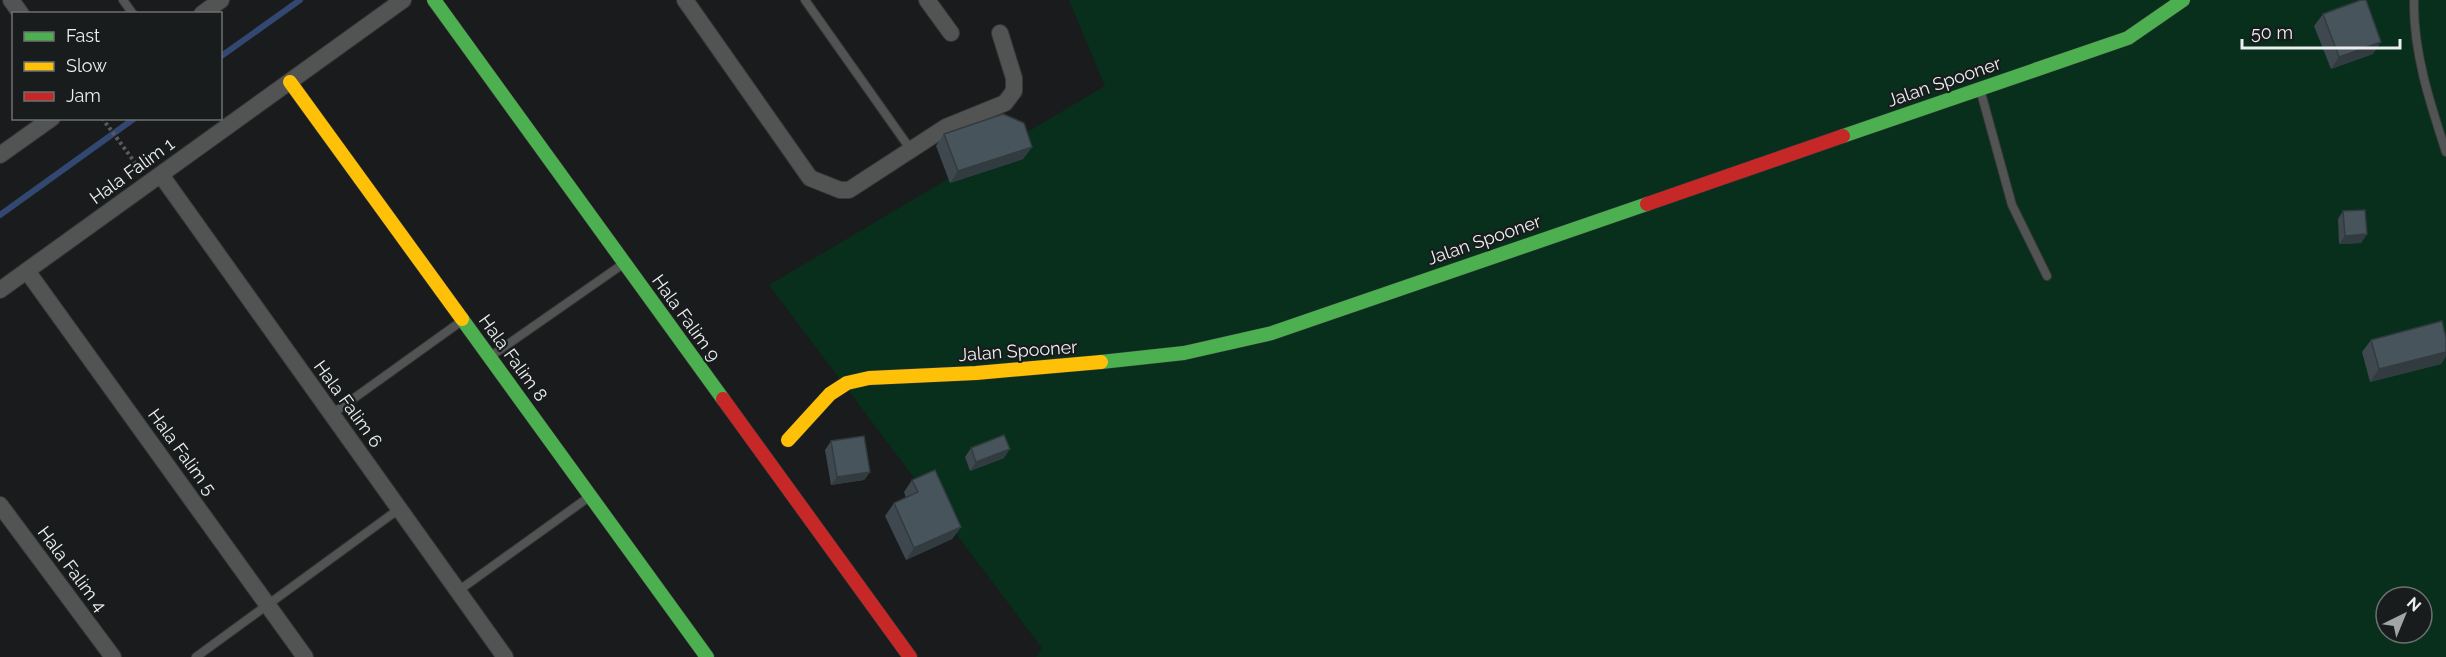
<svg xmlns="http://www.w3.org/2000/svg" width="2446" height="657" font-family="Raleway,sans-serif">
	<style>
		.green { fill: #072f1c; fill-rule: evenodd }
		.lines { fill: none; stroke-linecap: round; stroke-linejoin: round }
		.stream { stroke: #324871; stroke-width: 6 }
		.lane-casing { stroke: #373738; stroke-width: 10 }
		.street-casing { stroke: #373738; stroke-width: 18 }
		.fast-casing { stroke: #373738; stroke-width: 15 }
		.slow-casing { stroke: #373738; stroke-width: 15 }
		.jam-casing { stroke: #373738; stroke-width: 15 }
		.path { stroke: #595a5a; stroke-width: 4; stroke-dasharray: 3 3; stroke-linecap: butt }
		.lane { stroke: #525353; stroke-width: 8 }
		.street { stroke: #525353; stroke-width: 16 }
		.fast { stroke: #4caf50; stroke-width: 14 }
		.slow { stroke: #ffc107; stroke-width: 14 }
		.jam { stroke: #c62828; stroke-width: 14 }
		.wall { fill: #3e484e }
		.shaded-wall { fill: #323b40 }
		.building { fill: #48545b; stroke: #323b40; stroke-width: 1.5 }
		.labels { text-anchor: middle; stroke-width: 4.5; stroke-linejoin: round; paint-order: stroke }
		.street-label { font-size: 18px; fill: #eceeef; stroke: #191c1d }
	</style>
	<rect width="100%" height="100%" fill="#1a1b1c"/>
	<path class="green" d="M1069,0H2446V657H1036L1042,648L769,285L1105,86ZM2386,597H2422V633H2386Z"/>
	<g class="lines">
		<path class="stream" d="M220,57L300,0
			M0,215L135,118"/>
		<defs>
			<path id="lane" d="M123,0L133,14
				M805,0L911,150
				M2414,0C2413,52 2430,103 2446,152
				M1980,89L2012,205L2047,276
				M491,356L623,264
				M332,414L463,320
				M458,591L589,497
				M196,657L399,509"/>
			<path id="street" d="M11,0L21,14
				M685,0L810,178L840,190H849L946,127L1005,103L1014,91V78L1000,33
				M927,0L951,33
				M202,14L221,0
				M0,155L52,118
				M161,175L505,657
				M27,271L305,657
				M0,290L403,0
				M0,505L113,657"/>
			<path id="fast" d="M434,0L723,399
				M1843,136L2128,38L2183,0
				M462,319L707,657
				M1101,362L1184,353L1272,333L1647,204"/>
			<path id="slow" d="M290,82L462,319
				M788,440L830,394L847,383L869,378L976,373L1101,362"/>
			<path id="jam" d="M1647,204L1843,136
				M723,399L910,657"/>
		</defs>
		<use href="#lane" class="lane-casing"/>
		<use href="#street" class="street-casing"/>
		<use href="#fast" class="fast-casing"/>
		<use href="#slow" class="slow-casing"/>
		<use href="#jam" class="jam-casing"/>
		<path class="path" d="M102,118L139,168"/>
		<use href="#lane" class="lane"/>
		<use href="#street" class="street"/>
		<use href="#fast" class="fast"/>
		<use href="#slow" class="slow"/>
		<use href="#jam" class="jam"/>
	</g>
	<path class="wall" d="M2323,14L2373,54L2331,69L2314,26Z
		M944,134L1032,147L1023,159L950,183L936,146Z
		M2343,211L2367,234L2361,243L2339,244L2338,219Z
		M2446,338V356L2441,364L2370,382L2362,352L2371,340Z
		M831,441L870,472L864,480L831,485L825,450Z
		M971,448L1004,458L970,471L965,457Z
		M912,480L961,527L952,539L906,560L885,516L894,503L906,498L904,492Z"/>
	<path class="shaded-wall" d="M2381,42L2373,54L2331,69L2339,57Z
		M1032,147L1023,159L950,183L958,171Z
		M2367,234L2361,243L2339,244L2345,236Z
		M2446,352V356L2441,364L2370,382L2379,369Z
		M1010,449L1004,458L970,471L976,462Z
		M870,472L864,480L831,485L837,477Z
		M961,527L952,539L906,560L914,548Z"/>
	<path class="building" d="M2361,0H2366L2381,42L2339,57L2323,14Z
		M1003,114L1024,123L1032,147L958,171L944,134Z
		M2365,210L2367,234L2345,236L2343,211Z
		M2442,321L2446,338V352L2379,369L2371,340Z
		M1004,435L1010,449L976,462L971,448Z
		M864,436L870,472L837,477L831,441Z
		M935,470L961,527L914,548L894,503L918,492L912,480Z"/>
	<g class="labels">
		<g class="street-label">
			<text transform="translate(1944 82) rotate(-19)" y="6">Jalan Spooner</text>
			<text transform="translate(132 171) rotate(-36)" y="6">Hala Falim 1</text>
			<text transform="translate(1484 240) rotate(-19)" y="6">Jalan Spooner</text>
			<text transform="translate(686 318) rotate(54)" y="6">Hala Falim 9</text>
			<text transform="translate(1018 351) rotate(-4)" y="6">Jalan Spooner</text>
			<text transform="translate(513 358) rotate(54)" y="6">Hala Falim 8</text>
			<text transform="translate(348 404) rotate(54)" y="6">Hala Falim 6</text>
			<text transform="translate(182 452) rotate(54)" y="6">Hala Falim 5</text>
			<text transform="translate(72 569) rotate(53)" y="6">Hala Falim 4</text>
		</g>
	</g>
	<rect x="12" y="12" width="210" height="108" fill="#191c1d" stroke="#6d7071" stroke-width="1.5"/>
	<rect x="24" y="32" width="30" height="9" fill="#4caf50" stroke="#6d7071" stroke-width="1.5"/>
	<text x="66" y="42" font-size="18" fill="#eceeef">Fast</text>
	<rect x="24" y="62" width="30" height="9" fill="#ffc107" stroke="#6d7071" stroke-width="1.5"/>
	<text x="66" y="72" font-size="18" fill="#eceeef">Slow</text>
	<rect x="24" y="92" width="30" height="9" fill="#c62828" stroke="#6d7071" stroke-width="1.5"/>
	<text x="66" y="102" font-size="18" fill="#eceeef">Jam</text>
	<g transform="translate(2404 615) rotate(43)"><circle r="28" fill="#191c1d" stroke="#6d7071" stroke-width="1.5"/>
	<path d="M0-4.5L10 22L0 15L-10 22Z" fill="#a2a4a5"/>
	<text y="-9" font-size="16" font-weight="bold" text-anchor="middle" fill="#eceeef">N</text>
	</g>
	<path d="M2242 39v9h158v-9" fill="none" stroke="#eceeef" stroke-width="3"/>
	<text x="2251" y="39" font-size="18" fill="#eceeef" stroke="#191c1d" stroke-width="4.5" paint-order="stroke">50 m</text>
</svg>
